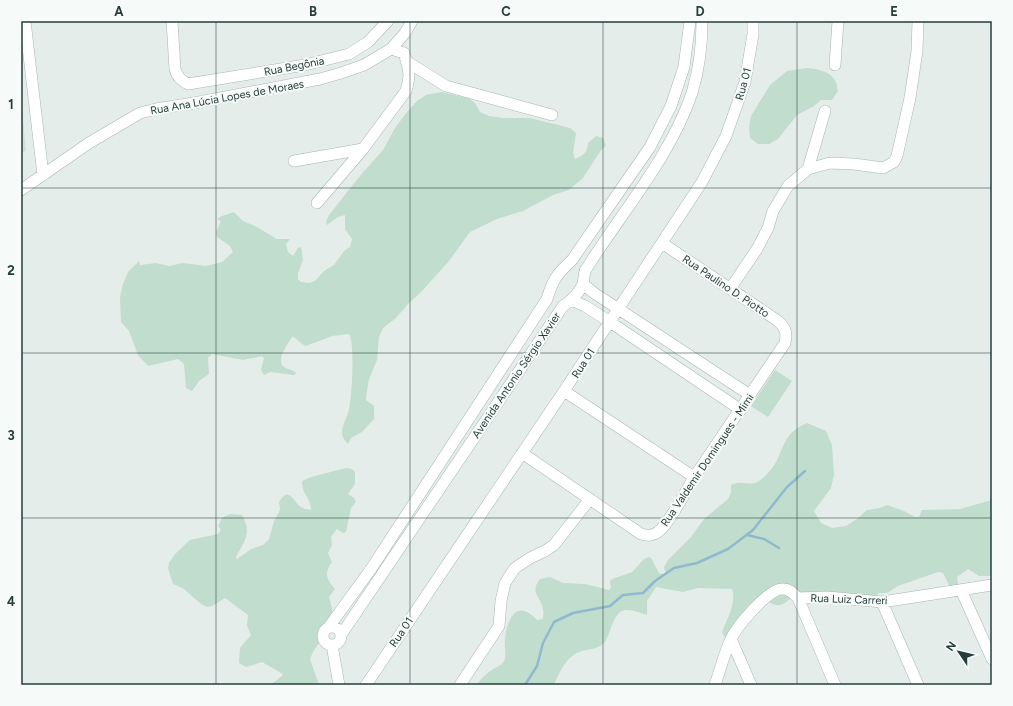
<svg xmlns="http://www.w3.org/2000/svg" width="1013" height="706" font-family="Figtree,sans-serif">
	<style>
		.built { fill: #d3ddda }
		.green { fill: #c0ddcd }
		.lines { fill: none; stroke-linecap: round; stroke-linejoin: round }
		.stream { stroke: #91b9ce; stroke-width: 2.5 }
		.minor-casing { stroke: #a8b5b3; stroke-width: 12 }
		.minor { stroke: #fff; stroke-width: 11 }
		.grid { fill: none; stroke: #253e3c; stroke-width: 1; stroke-opacity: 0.55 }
		.labels { text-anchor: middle; stroke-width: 4; stroke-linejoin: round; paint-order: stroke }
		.street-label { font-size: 11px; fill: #253e3c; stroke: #f6faf8 }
		.neatline { fill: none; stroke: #253e3c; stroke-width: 1.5 }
		.grid-label { font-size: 13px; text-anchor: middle; font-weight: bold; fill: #253e3c }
	</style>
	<rect width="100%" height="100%" fill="#e5edeb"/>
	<path class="built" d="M21,98L26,151L21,152Z"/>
	<path class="green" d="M807,68C817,69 831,71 836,82C837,84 837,89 838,91L832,100H821L814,106L797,115L778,139L769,144H758L750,138L749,128L751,116L770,85L787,71Z
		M442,92L470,99L475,103L480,112L489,116L503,118H530L570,128L576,133L573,153L575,159C584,155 587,153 588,143L596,136L603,138L606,146L601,150L583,178L569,190L553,195L523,211L497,219L470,232L449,261L422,291L408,304L396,318L383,328L379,337L377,360L369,379L366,397V400L374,406V419L362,432L351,438L348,444C345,441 342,437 342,433C342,425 348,416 349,409C352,397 355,342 349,334L332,336L306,346C300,344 298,338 292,337C288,344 275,360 284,367C288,370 293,369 296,373L294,375L270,372L264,375L261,370L264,358L262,356L243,360L212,354L208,358L209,374L199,381L192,391L186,388L184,364L178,359L148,366L138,355L129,331L121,322L120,297L123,284L128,272L139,261L140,265L156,263L169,266L183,263L206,266L222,262L233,252L230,246L217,237L216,232L221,221L217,219L222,216L234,212L243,221L255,226L277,239H290L286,244L288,252L293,256L298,248L301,247L303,260L298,273V279L301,282L310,283L316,280L324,271L334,265L344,251L350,247L352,239L345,229V215L338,217L327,225L326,222L329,215L359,177L383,150L395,128L407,112L416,102L426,95Z
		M775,370L792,381L768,417L751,406Z
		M807,423L826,431L832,445L834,475L831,488L814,511L821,523L832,528L846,526L857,519L867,510L880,508L887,505L904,511L915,517H919L922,510L960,509L992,500V576H979L968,569L957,577L959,589L950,587L943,573L938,572L898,586L887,593H878L875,602L851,601L823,603L796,593C791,598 784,606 777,605C769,604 772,600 761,603L756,615L737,637L726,640L722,632C727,619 737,602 732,589L698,588L683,592L656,587L647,601V615C640,613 627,607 620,612C612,619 610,634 605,642C599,649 590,649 582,651C567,655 560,671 554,685H477C482,677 489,671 497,667C500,665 503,664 504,661C507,655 504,646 505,639C507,618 517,598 537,620L543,619C543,616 544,613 543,609C541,596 529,593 540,579L550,577L563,583L585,584L609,590L611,587L610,581L612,579L632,572L644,559L649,557L651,558L659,573L666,575L664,567L668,560L691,537L704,519L728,499L731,493V485C741,480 747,485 755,483C758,482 763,478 765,476C786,458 777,435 807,423Z
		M346,468L352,469L355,472V484L348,494L354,498L356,502L351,508L346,532L343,533L337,529L331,537L332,545L328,553L332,562C324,573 326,579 335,589L329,597C341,637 322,629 310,659L319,685H270L281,677L283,674L262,662L246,667L239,663L240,648L251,635L247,625L248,615L225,598L212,606L207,607L201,604L184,589L173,584L168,568L169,563L175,554L190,540L218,534L221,530L218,526L222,518L230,514L242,515C252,533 245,540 236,557V559H237L251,549L263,545L269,539L274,521L280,510L279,502C289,484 294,503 301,507C304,509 308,509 311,510C311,498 302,495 302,481L311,477Z"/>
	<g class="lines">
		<path class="stream" d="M747,535L764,539L779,548
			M525,685L537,666L543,643L554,622L573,613L610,606L623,595L643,593L655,581L674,568L697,563L728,549L753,530L787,487L805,471"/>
		<defs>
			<path id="minor" d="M25,21L43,175
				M172,21L175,69C177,77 181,80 188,84L305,65L349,54L368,42L388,21
				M406,61L446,86L552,115
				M835,65L838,21
				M294,161L363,149
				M808,169L825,111
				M21,190L89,143L140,113L156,109L194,103L320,79L341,73L364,65L391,49L405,33L412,21
				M317,203L363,149L406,91C411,75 409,69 404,53L391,49
				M583,284L594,293L750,395
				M730,289L757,249L768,228L773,211L788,186L808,169L830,163L854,164L883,168L894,162L897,156L910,98L917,51L918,21
				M571,300L585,306L610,322L741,410
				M564,391L694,477
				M522,453L641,534C648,536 652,536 658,532C670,523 686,490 695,476C725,432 755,387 785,343C787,333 786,328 778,321L662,243
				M961,590L992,659
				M798,598L835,685
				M882,602L918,685
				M323 636a9 9 0 1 1 18 0a9 9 0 1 1-18 0Z
				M328,628L371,569L547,299C553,279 557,274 572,260L650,147L671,106L684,67L690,21
				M341,635L563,306C571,301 579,293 583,284C584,280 584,275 585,271C621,213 670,158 692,93C699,70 702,45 702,21
				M731,639L751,685
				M332,645L339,685
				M366,685L564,391L702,182L726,136L745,82L753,34V21
				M460,685L499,626L501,601L505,583L515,568L530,558L545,551L554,545L590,499
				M715,685C720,670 724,655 730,641C736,627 767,590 782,589C789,588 794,594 798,598L827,597L882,602L992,585"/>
		</defs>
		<use href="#minor" class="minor-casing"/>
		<use href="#minor" class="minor"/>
	</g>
	<path class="grid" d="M216,21V685M410,21V685M603,21V685M797,21V685M21,188H992M21,353H992M21,518H992"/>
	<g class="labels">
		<g class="street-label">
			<text transform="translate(294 66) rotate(-11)" y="4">Rua Begônia</text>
			<text transform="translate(743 84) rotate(-75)" y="4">Rua 01</text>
			<text transform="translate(227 97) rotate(-10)" y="4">Rua Ana Lúcia Lopes de Moraes</text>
			<text transform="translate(726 286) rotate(34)" y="4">Rua Paulino D. Piotto</text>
			<text transform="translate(583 363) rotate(-57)" y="4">Rua 01</text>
			<text transform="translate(516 375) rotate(-56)" y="4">Avenida Antonio Sérgio Xavier</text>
			<text transform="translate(707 460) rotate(-56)" y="4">Rua Valdemir Domingues - Mimi</text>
			<text transform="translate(849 599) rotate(2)" y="4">Rua Luiz Carreri</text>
			<text transform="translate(401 632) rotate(-56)" y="4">Rua 01</text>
		</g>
	</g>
	<rect width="1013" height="706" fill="none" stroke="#f6faf8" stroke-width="44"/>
	<g transform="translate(959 652) rotate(305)" stroke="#f6faf8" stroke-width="3" paint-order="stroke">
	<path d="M0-3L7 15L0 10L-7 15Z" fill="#253e3c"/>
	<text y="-6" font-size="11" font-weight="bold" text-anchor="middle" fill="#253e3c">N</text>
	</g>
	<rect x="22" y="22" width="969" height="662" class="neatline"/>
	<g class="grid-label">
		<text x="119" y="16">A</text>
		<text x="313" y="16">B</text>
		<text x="506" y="16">C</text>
		<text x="700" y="16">D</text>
		<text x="894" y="16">E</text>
		<text x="11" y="109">1</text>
		<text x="11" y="275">2</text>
		<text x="11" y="440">3</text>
		<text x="11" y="606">4</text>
	</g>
</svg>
